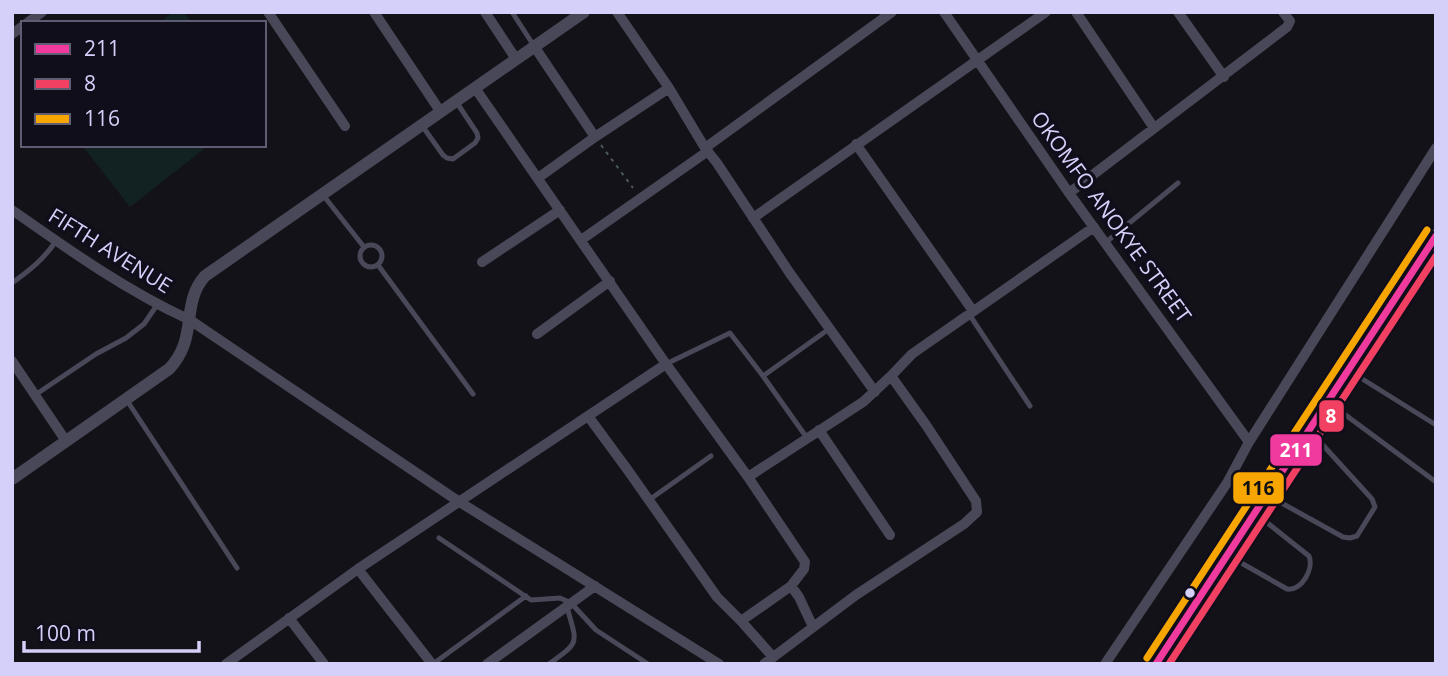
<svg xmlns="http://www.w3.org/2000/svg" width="1448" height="676" font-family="'Open Sans',sans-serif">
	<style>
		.green { fill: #122223 }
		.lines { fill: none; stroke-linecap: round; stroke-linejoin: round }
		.path { stroke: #4c5761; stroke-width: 2; stroke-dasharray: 3.5 5; stroke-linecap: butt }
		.service { stroke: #494858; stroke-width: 5 }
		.minor { stroke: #494858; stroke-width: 10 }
		.tertiary { stroke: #494858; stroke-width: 12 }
		.secondary { stroke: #56546b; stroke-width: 14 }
		.bus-1-casing { stroke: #110e1c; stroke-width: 12 }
		.bus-2-casing { stroke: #110e1c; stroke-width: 12 }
		.bus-3-casing { stroke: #110e1c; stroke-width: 12 }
		.bus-1 { stroke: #f13a9d; stroke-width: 7 }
		.bus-2 { stroke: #f24062; stroke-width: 7 }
		.bus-3 { stroke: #f7a600; stroke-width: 7 }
		.bus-dot { fill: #d5d0f9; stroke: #110e1c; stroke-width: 2.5 }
		.labels { text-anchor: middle; stroke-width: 7; stroke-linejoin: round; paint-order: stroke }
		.street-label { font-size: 21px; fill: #d5d0f9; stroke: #110e1c }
		.line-badge { stroke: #110e1c; stroke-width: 2.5 }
		.badge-label { font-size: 19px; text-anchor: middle; font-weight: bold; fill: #fff }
		.pale-badge-label { font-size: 19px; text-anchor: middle; font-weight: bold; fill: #111 }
	</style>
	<rect width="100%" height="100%" fill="#131218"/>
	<path class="green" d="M173,12H184L192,23H159Z
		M82,145H209L130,207Z"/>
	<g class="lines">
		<path class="path" d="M601,145L633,188"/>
		<path class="service" d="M512,12L534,46
			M423,127L443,155L447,158L453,159L475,143L478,138L477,133L457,103
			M323,195L364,247
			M1105,243L1178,183
			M360 256a11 11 0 1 1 22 0a11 11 0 1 1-22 0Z
			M378,265L473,394
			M12,283C30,270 44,259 56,241
			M969,314L1030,406
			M666,364L730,333L763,376L807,438
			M1348,370L1436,425
			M763,376L829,329
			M35,395L96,354L126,338L144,324L157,305
			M126,399L237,568
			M1328,402L1436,482
			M1267,495L1343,537L1350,538L1357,536L1375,507L1372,499L1311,432
			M649,500L711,456
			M439,538L531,600L560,598L571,603L596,630L648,664
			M1229,556L1287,589C1302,591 1314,569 1309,556L1255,513
			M433,664L526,596
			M549,664C581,641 577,644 567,607"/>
		<path class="minor" d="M268,12L345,126
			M374,12L440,111
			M485,12L516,59
			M617,12L669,88L705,148L717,163L789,272L875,392
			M944,12L1069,193L1249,442
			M1076,12L1154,128
			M1178,12L1224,77
			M27,23L42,12
			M12,34L23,26
			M534,46L595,137
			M475,88L666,364L748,477L863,402L891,376
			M856,144L973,311
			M705,148L892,12
			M538,178L595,137L669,88
			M1069,193L1287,27L1290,21L1283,12
			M12,210C69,250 127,291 190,320L458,501L719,664
			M753,218L1046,12
			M581,240L708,151
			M482,262L560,210
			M537,334L610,281
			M12,361L66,441
			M588,416L627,469L717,597L741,621
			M819,430L890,535
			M748,477L805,562L804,569L791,586L741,621L773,657
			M358,569L432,664
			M791,586L799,597L813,627
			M289,618L324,664
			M226,664L358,569L666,364
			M487,664L595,586
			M764,664L856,595L964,524L977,512L976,501L926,425L891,376L912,354L1094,227
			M1105,664L1227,483L1249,442L1436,148"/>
		<path class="tertiary" d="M12,479L169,369C199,338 180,304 205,276L584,12"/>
		<path class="secondary" d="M1156,664L1436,236"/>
		<defs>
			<path id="bus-1" d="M1156,664L1436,236"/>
			<path id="bus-2" d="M1169,664L1436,256"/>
			<path id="bus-3" d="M1147,658L1427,230"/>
		</defs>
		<use href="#bus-1" class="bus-1-casing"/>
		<use href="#bus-2" class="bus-2-casing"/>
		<use href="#bus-3" class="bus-3-casing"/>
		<use href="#bus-1" class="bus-1"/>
		<use href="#bus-2" class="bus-2"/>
		<use href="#bus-3" class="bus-3"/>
	</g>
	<circle class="bus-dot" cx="1190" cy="593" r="6"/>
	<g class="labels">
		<g class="street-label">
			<text transform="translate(1111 217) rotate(54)" y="7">OKOMFO ANOKYE STREET</text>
			<text transform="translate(110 251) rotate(32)" y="7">FIFTH AVENUE</text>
		</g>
	</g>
	<g class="line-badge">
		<rect x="1318" y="399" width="27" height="34" rx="7" fill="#f24062"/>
		<rect x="1269" y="433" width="54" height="34" rx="7" fill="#f13a9d"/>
		<rect x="1232" y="471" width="53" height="34" rx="7" fill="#f7a600"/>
	</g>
	<g class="badge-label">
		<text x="1331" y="423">8</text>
		<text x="1296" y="457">211</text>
	</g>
	<g class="pale-badge-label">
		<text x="1258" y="495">116</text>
	</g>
	<rect width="1448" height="676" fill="none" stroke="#d5d0f9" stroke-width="28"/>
	<rect x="21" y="21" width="245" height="126" fill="#110e1c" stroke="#5f5c74" stroke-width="2"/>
	<rect x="35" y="44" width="35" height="10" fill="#f13a9d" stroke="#5f5c74" stroke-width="2"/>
	<text x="84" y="56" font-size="21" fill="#d5d0f9">211</text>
	<rect x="35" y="79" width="35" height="10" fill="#f24062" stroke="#5f5c74" stroke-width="2"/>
	<text x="84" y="91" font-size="21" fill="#d5d0f9">8</text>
	<rect x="35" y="114" width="35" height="10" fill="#f7a600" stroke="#5f5c74" stroke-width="2"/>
	<text x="84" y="126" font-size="21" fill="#d5d0f9">116</text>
	<path d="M24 641v10h175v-10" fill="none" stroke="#d5d0f9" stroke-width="3.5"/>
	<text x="35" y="641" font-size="21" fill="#d5d0f9" stroke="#110e1c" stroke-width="5" paint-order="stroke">100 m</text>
</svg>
